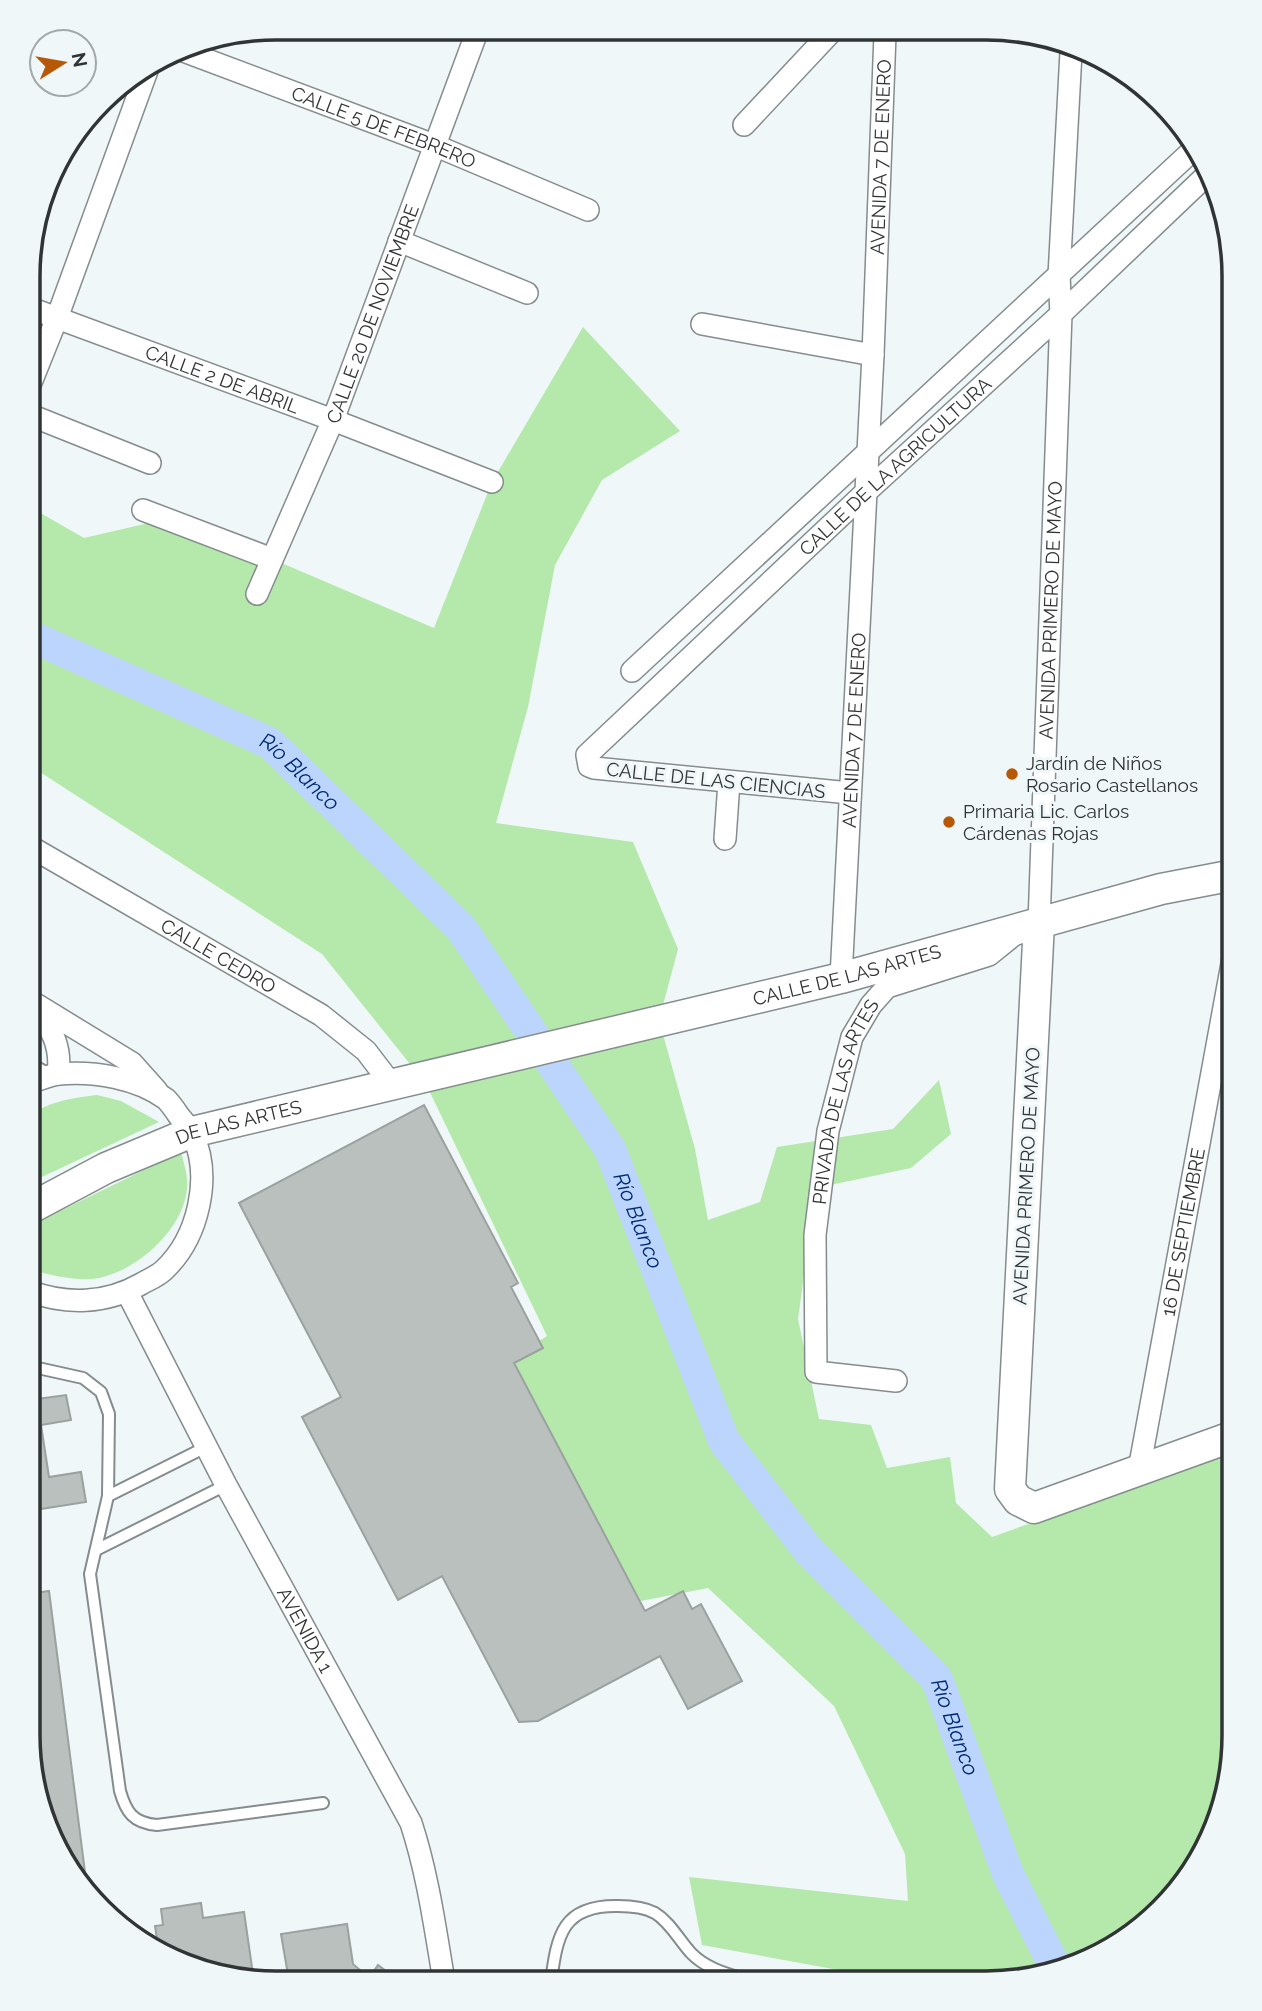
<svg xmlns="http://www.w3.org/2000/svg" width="1262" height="2011" font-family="Raleway,sans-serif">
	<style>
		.green { fill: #b4e9ab }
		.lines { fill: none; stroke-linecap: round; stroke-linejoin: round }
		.river { stroke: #bcd5fd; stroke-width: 32 }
		.building { fill: #b9c0bd; stroke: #9aa19f; stroke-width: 2 }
		.lane-casing { stroke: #858c8d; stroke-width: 14 }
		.street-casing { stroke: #858c8d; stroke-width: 24 }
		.secondary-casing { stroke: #858c8d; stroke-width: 33 }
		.lane { stroke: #fff; stroke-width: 10 }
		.street { stroke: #fff; stroke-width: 21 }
		.secondary { stroke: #fff; stroke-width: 30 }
		.poi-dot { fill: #b65806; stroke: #eff7f8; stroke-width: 2.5 }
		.labels { text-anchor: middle; stroke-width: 6; stroke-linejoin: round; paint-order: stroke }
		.street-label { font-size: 19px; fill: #313434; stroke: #eff7f8 }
		.poi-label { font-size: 19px; fill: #313434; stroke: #eff7f8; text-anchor: start }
		.water-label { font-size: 21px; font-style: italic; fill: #002973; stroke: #eff7f8 }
		.rim { fill: none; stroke: #313434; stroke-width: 3.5 }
	</style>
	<rect width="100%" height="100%" fill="#eff7f8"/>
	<path class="green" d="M583,327L680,431L602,480L555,565L528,707L496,823L633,842L678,949L659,1020L695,1149L708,1220L760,1202L777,1147L893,1129L939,1080L951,1134L911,1168L816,1188L798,1319L819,1419L871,1425L887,1468L950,1457L956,1503L992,1537L1234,1450L1233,1751L1192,1873L1137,1931L1081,1964L986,1983H897L893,1980L702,1945L689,1877L908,1901L905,1854L834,1706L708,1588L641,1601L507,1362L547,1336L426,1084L322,954L29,765L30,507L84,538L153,522L272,559L434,628L492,482Z
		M97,1095L121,1101L159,1122L29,1183V1116C50,1101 72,1098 97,1095Z
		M181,1152C183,1160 186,1169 187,1178C192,1224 135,1275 92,1279C70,1280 49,1275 29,1269V1226Z"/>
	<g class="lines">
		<path class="river" id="s1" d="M30,636L270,743L461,928L610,1149L724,1441L809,1551L937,1679L1008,1874L1056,1969"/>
	</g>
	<path class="building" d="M424,1105L518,1283L511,1287L543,1348L514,1363L645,1611L683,1591L692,1609L701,1604L742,1681L688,1709L660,1656L538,1721L519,1722L442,1576L398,1600L302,1417L341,1397L239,1203Z
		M37,1394V1399L66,1395L71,1420L41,1425L49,1477L81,1472L86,1502L28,1511V1395Z
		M49,1591L86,1880L47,1830L28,1734V1594Z
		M201,1903L203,1918L244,1912L254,1981H245L158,1945L155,1926L163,1925L161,1909Z
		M347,1924L353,1964L369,1978L378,1965L399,1981H289L281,1934Z"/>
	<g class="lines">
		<defs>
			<path id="lane" d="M29,1063L51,1075
				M29,1366L83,1378L101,1392L109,1414L108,1496L90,1574L120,1791C126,1812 133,1823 157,1825L323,1803
				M108,1496L206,1447
				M96,1550L226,1485
				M551,1982C557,1934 563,1905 618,1906C631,1906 644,1907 655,1913C670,1922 679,1940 691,1953C707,1970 732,1975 754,1982"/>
			<g id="street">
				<path id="s2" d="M178,49L434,145L588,210"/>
				<path d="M744,125L833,30"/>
				<path d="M399,241L527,293"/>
				<path id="s3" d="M30,308L333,420L492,482"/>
				<path d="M702,324L873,355"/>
				<path d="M30,385L57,318L148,68"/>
				<path d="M30,415L150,463"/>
				<path d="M143,510L272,559"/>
				<path id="s4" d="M257,594L333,420L478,29"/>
				<path d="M632,671L1192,151"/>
				<path id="s5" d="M850,793L594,768L589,766L587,755L866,492L1061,314L1209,173"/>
				<path d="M725,839L729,782"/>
				<path id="s6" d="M29,846L321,1015L366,1051L392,1085"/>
				<path id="s7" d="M1039,923L1061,314L1059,276L1071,52"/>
				<path id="s8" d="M841,978L873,355L885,34L878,30"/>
				<path d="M29,1000L132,1063L157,1091"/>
				<path d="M35,1006C51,1028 62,1046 58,1074"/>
				<path d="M29,1291C66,1305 106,1304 141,1284C148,1280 158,1276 164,1270C198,1238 213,1177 192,1133C189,1127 183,1121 179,1116C175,1110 171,1104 166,1099C137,1078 95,1071 59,1074C49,1075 39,1080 29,1083"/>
				<path id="s9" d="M127,1292L226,1485L411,1823C428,1875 435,1928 444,1981"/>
				<path id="s10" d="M896,1381L816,1372L815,1235L828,1131L852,1037L871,1005L887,987L989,955L1015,934"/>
				<path id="s11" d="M1139,1470L1234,953"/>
			</g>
			<g id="secondary">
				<path d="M1039,923L1010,1489L1018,1500L1034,1508L1234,1436"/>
				<path id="s12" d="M29,1209L106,1168L192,1132L841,978L1161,889L1234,875"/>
			</g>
		</defs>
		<use href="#lane" class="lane-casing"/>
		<use href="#street" class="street-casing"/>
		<use href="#secondary" class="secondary-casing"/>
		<use href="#lane" class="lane"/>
		<use href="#street" class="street"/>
		<use href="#secondary" class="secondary"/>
	</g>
	<g class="poi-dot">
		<circle cx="1012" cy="774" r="7"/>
		<circle cx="949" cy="822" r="7"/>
	</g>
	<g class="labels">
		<g class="street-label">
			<text dy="7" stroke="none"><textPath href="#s2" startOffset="220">CALLE 5 DE FEBRERO</textPath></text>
			<text dy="7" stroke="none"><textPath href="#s8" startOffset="822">AVENIDA 7 DE ENERO</textPath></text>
			<text dy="7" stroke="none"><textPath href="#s4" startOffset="303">CALLE 20 DE NOVIEMBRE</textPath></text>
			<text dy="7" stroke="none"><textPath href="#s3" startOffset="205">CALLE 2 DE ABRIL</textPath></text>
			<text dy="7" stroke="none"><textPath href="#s5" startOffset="696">CALLE DE LA AGRICULTURA</textPath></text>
			<text dy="7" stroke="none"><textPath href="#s7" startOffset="313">AVENIDA PRIMERO DE MAYO</textPath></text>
			<text dy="7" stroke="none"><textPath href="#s8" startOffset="248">AVENIDA 7 DE ENERO</textPath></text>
			<text transform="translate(716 780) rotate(6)" y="7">CALLE DE LAS CIENCIAS</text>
			<text dy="7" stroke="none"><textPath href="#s6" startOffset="219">CALLE CEDRO</textPath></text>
			<text dy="7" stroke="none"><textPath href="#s12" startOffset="854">CALLE DE LAS ARTES</textPath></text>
			<text dy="7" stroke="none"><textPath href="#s10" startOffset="355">PRIVADA DE LAS ARTES</textPath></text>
			<text dy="7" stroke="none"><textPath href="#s12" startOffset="228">DE LAS ARTES</textPath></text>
			<text transform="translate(1026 1176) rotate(-87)" y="7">AVENIDA PRIMERO DE MAYO</text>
			<text dy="7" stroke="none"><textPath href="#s11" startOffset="242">16 DE SEPTIEMBRE</textPath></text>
			<text dy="7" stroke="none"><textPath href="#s9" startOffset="382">AVENIDA 1</textPath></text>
		</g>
		<g class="poi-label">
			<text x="1026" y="770">Jardín de Niños<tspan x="1026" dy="22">Rosario Castellanos</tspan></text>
			<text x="963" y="818">Primaria Lic. Carlos<tspan x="963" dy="22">Cárdenas Rojas</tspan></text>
		</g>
		<g class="water-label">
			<text dy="7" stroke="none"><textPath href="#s1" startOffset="304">Río Blanco</textPath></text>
			<text dy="7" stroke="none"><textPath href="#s1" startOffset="872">Río Blanco</textPath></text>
			<text dy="7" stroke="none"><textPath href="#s1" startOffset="1480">Río Blanco</textPath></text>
		</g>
	</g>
	<path d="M0 0H1262V2011H0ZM276 40H986A236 236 0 0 1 1222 276V1735A236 236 0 0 1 986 1971H276A236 236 0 0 1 40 1735V276A236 236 0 0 1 276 40Z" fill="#eff7f8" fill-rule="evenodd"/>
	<path class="rim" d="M276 40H986A236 236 0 0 1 1222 276V1735A236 236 0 0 1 986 1971H276A236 236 0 0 1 40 1735V276A236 236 0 0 1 276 40Z"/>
	<g transform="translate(63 63) rotate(79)"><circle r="33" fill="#eff7f8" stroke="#a3a9aa" stroke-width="2"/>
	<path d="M0-5L12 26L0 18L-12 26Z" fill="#b65806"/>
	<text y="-10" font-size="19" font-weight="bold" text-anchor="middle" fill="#313434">N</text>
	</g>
</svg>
